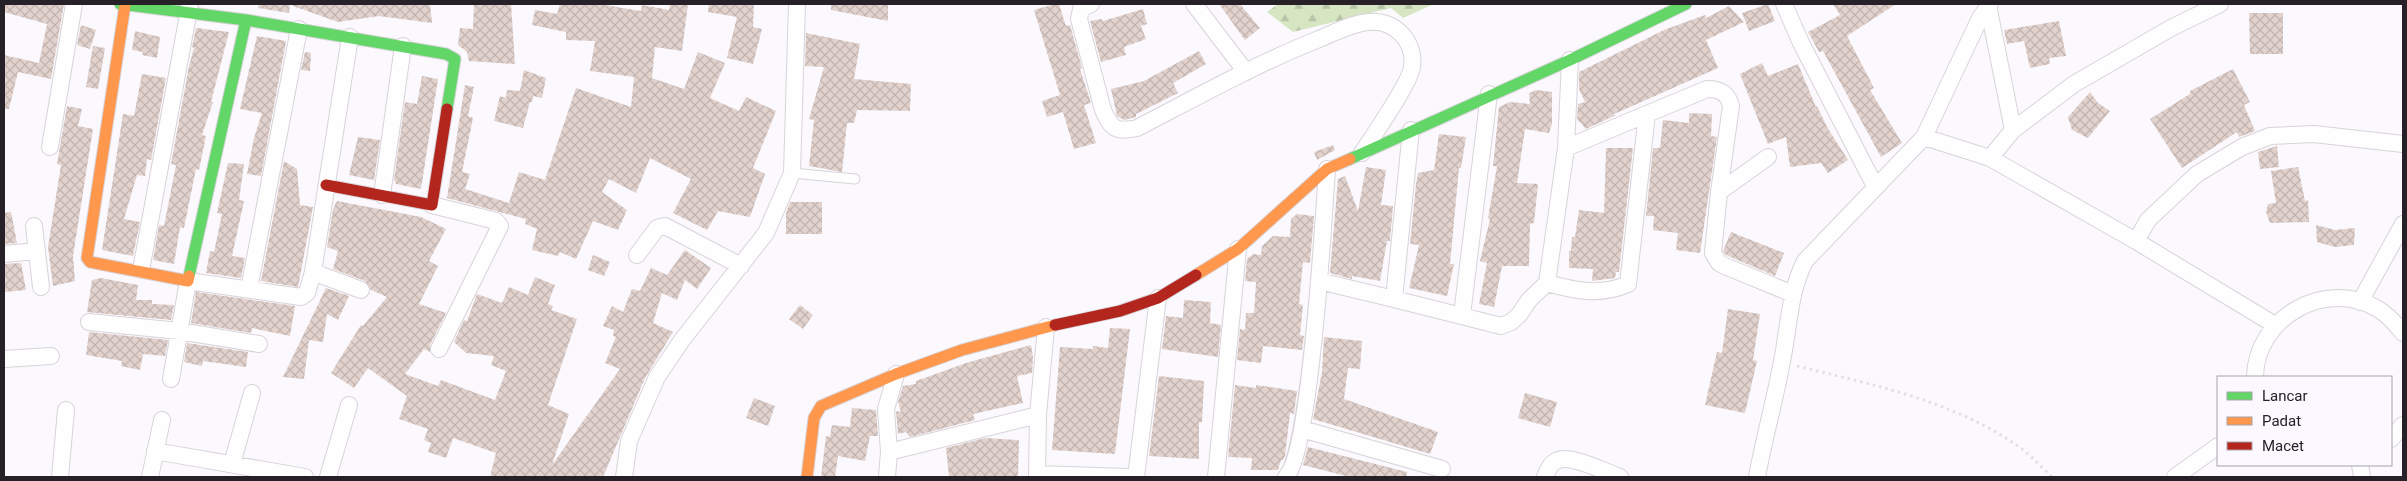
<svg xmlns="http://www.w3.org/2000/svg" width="2407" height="481" font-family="Roboto,sans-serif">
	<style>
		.forest { fill: url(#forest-firs) }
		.building { fill: url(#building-cross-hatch) }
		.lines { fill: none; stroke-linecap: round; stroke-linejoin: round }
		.lane-casing { stroke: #d7d3d9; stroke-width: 11 }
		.street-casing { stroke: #d7d3d9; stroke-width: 18 }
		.fast-casing { stroke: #d7d3d9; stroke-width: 13 }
		.slow-casing { stroke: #d7d3d9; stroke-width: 13 }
		.jam-casing { stroke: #d7d3d9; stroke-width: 13 }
		.path { stroke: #e0e0e1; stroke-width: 3; stroke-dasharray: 2.5 4; stroke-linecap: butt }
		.lane { stroke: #fffeff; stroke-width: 9 }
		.street { stroke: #fffeff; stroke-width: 16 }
		.fast { stroke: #63d668; stroke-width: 11 }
		.slow { stroke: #ff974d; stroke-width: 11 }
		.jam { stroke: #b3261e; stroke-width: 11 }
	</style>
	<defs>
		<pattern id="forest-firs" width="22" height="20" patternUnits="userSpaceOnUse" patternTransform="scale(1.25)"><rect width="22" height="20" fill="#d6e6c3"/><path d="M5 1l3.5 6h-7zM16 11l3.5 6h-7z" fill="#b8c5a8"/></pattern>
		<pattern id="building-cross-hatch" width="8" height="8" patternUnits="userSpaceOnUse" patternTransform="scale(1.25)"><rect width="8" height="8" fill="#e2d2cd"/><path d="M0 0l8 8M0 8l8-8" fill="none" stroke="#c2b4b0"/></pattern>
	</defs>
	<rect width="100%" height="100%" fill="#fcf9fe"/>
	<path class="forest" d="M1278,4H1434L1403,18L1391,8L1293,32L1267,12Z"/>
	<path class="building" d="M4,4H64L51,79L18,72L9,109H4V55L39,63L47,24L4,12Z
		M259,4H290L289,13L258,8Z
		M293,4H430L432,23L379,16L338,22L293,6Z
		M474,4H511L515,64L469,61L467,52L458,45L460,28L473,29Z
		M560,4H599L641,11L642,5L669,10L670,4H688L682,51L655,47L652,78L684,89L698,52L725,63L710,98L739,111L746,97L776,111L753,168L765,174L750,217L718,211L707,230L673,213L691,179L650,158L636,193L609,179L602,192L627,210L618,230L593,221L576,259L560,252L558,256L532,250L537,229L525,224L526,219L447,198L465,85L474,87L468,116L473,118L462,172L470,174L465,189L509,203L519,172L545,180L576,88L631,107L634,77L590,71L595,41L566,40V32L532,25L535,10L557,14Z
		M709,4H754L753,27L762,29L753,64L727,58L737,17L708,12Z
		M831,4H888V21L831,10Z
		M1055,4H1059L1066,26L1070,25L1082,68L1080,69L1091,103L1084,105L1096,143L1074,149L1063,112L1047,117L1042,101L1060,95L1034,10Z
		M1219,4H1240L1260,28L1245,40Z
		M1768,4L1775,21L1749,31L1742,13Z
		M1833,4H1896L1847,36L1874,88L1870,90L1902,143L1881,157L1823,51L1819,52L1808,32L1840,15Z
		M1729,6L1744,22L1706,40L1718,68L1612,115H1616L1586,129L1577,119L1578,104L1585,102L1579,89V72L1664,30L1705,15L1706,18Z
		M1143,9L1147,24L1141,26L1146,39L1124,47L1126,55L1101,62L1090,21L1102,19L1103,21Z
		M2249,13H2283V54H2250Z
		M2059,21L2066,56L2049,58L2050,64L2030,68L2024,41L2007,44L2004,30Z
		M81,25L96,30L90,49L77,45Z
		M196,28L229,32L211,102H213L202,135L206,136L199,170L196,169L184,228L180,227L174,264L153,260L159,225L164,226L176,165L171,164L189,66L194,48L192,47Z
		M135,31L160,37L157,58L142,55L143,52L132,50Z
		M806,33L860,44L854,79L911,84L910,111L857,110L854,123H847L842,172L809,166L814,120L809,119L824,67L805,66Z
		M257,36L286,41L261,176L247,174L254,138L262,113L240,109Z
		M93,46L105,48L98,89L86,87Z
		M1199,51L1206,64L1173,83L1178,93L1136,114V117L1124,120L1117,116L1111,89L1144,81Z
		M305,52L311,53L310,71L301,70Z
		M1762,63L1768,76L1798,64L1816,107L1817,106L1827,127L1848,160L1828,173L1821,163L1790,167L1786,137L1768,144L1740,74Z
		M2233,69L2250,102L2244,105L2255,131L2239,137L2237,132L2182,168L2150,119L2190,94V91Z
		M524,70L546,78L542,98L533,96L532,102H530L523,128L494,121L500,96L506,98L507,90L520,91Z
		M142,74L166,78L151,160L147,159L145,176L137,175L124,219L140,222L133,256L102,250L123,114L134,116Z
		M422,76L438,79L421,189L396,184L394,179L405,102L417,104Z
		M1536,90L1552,92V124L1549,133L1525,129L1517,183L1538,184L1534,223L1530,224L1529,266H1502L1494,307L1479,304L1487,263L1480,261L1490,219L1488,218L1497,166H1493L1499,107L1510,102L1530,104L1529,93Z
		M2090,92L2098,103L2110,111L2088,138L2072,130L2068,117Z
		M67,106L82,109L78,126L93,129L73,256L75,281L53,286L48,247L61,165L57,164Z
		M1689,113L1712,114L1711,136L1717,137L1700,253L1676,250L1678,233L1653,230L1654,216H1646L1653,148H1660L1663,120L1689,123Z
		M1439,134L1466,137L1461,168H1459L1450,264H1454L1447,296L1409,288L1419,245L1410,244L1416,184L1418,173L1434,170Z
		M358,137L380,140L374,180L349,175Z
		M1333,145L1335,150L1317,160L1314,152Z
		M2277,146L2279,167L2260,169L2258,152Z
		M1606,148H1633L1619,272H1616L1615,278L1592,281L1593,269L1569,268V251H1571L1572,237H1575L1579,210L1604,213Z
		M284,161L297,169L300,205L313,207L298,287L261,281Z
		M228,163L244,164L239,200L244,201L232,256L245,258L241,278L206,273L210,251L214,252L222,214L217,213Z
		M1366,167L1386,170L1381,205L1393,206L1390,241H1387L1380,281L1352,276V279L1330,273L1338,179L1345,176L1358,211Z
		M2298,167L2305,201L2308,200L2309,222L2270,223L2266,212L2268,204L2276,203L2271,171Z
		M337,201L421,217L446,229L429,261L438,266L419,304L446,313L430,345V352L424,349L405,374L438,386L441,380L495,400L506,371L491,365L494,356L466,353L454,342L464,320L467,321L477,294L502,303L509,287L528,295L535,277L555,285L548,304L553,306L551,310L577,319L548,405L569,414L552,465L620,369L605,363L616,337L613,336L614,330L603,326L612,306L623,312L632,289L640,291L651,268L667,275L685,250L711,268L697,289L685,280L677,300L662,293L653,323L673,332L645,378L603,477H490L496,453L453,438L446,458L428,452L431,443L424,440L428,429L399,419L407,396L368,368L354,388L331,373L361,325L363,326L387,297L371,290L365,281L333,269L338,251L327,247L333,209Z
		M790,202H822V234H786V213Z
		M11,212L17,243L4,244V213Z
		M1297,214L1314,216L1310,263L1303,262L1299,304L1303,305L1300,335L1304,336L1302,350L1263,346L1261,363L1237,360L1240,329L1245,330L1246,313H1254L1256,282L1245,281L1247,259L1253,254L1261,255L1262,246L1273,236L1290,237L1291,219Z
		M2316,225L2335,230L2355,228L2354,245L2335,247L2317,242Z
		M1731,232L1784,253L1775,276L1726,255L1723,251Z
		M593,255L610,262L604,276L588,270Z
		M21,263L26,290L4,292V264Z
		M101,278L138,285L136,300H152V304L174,305L171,320L87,312L92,280Z
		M326,288L349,296L338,320L327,314L323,342L309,340L304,379L283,377Z
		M196,292L295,306L290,336L252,328L251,333L191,323Z
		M1184,300L1211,302L1210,323L1221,325L1218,357L1162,349L1166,316L1183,318Z
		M800,305L813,315L803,329L789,319Z
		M1728,309L1760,314L1753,360L1757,361L1745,413L1705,405L1717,352L1722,353Z
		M1110,328L1130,329L1115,454L1052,450L1060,347L1093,349V346L1108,348Z
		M89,332L168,340L165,356L143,354L140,370L121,366L122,361L86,355Z
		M1324,337L1362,341L1360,369L1348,368L1344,399L1438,432L1430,454L1313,419L1322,372Z
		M187,343L248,352L246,367L203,361L202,366L184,362Z
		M1031,345L1033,357L1032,373L1017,376L1023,403L973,414L975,420L910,437L906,432L898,434L896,411L901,412L898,402L903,386L916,384V381L966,363Z
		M1159,376L1204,381L1202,422H1199V459L1149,456Z
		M1235,385L1256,388V385L1297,391L1294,414L1290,413L1285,456L1283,460H1281L1278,470H1251L1252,458L1228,457Z
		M1525,393L1557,402L1550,427L1518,418Z
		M754,398L775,406L768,426L746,418Z
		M852,408L876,410L878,436H870L865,461L838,456L835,477H821L826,436L830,437L832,425L850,427Z
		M985,438L1019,440L1018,477H949L946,448Z
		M1308,447L1407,472L1406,477H1350L1303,465Z"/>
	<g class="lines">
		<defs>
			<path id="lane" d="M792,173L855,179"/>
			<path id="street" d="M1091,4L1081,9L1079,19L1103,110C1112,130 1116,132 1137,128C1197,97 1256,64 1319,39C1334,33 1352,23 1369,22C1394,19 1416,42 1412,67C1410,83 1373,136 1362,153
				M1194,4L1246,72
				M1784,4L1801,43L1875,186
				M1988,5L2013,130
				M1647,114L1707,89C1720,89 1728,93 1731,106L1719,192
				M1924,137L1990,158L2136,241L2275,325
				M50,147L74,4
				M1768,157L1719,192L1713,253L1719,263L1725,266L1793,294
				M1990,158L2013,130L2074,84L2171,28L2220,4
				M382,195L403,46
				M432,205L496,221L500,226L439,349
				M34,226L41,287
				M2136,241L2148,220L2197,174L2242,147L2270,136L2314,134L2403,144
				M4,254L37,251
				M637,255L657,228L665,226L741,266
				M141,270L190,4
				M313,272L361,290
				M1319,281L1394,299L1411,130
				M1547,283C1576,291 1600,296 1628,284L1647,114L1566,148
				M249,289L299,29
				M1394,299L1501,326L1511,322L1519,315L1529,300L1547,283L1566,148L1570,60
				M2360,302L2403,224
				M1462,315L1489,94
				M89,322L179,331L259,344
				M4,359L51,356
				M2255,377C2256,317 2326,278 2378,309C2388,315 2396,324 2403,333
				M171,379L188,281L301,297L307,293L313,272L350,37
				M1038,415L1037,474L1128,477
				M1302,429L1442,469
				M2391,439L2403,425
				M155,451L305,477
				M889,452L1038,415L1046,327
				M232,464L252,393
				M2360,465L2362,477
				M60,477L66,410
				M150,477L162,420
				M328,477L349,405
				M624,477L629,441L657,377L682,340L766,233L792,173L797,4
				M887,477L889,452L886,409L896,374
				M1136,477L1158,298
				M1216,477L1238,249
				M1286,477C1310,454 1324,215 1327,169
				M1545,477C1547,471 1550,464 1556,461C1570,453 1605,472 1620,477
				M1757,477C1764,438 1775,400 1782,361C1789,328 1789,292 1805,261L1924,137L1980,18L1990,4
				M2175,477L2218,446"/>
			<path id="fast" d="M120,4L246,20L446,54L455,59L447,109
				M1350,159L1570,60L1686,4
				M189,276L246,20"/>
			<path id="slow" d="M125,5L87,258L90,262L188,281L189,276
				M1196,275L1238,249L1327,169L1350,159
				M807,477L814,418L821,406L896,374L962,350L1055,325"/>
			<path id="jam" d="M326,185L432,205L447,109
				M1055,325L1120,311L1158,298L1196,275"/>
		</defs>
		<use href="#lane" class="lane-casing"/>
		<use href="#street" class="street-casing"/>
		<use href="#fast" class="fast-casing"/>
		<use href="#slow" class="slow-casing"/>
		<use href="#jam" class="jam-casing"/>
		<path class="path" d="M1797,366C1873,385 1950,400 2015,444C2029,453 2040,466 2052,477"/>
		<use href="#lane" class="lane"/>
		<use href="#street" class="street"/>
		<use href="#fast" class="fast"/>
		<use href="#slow" class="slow"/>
		<use href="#jam" class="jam"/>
	</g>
	<rect width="2407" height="481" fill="none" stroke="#252127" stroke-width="10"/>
	<rect x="2217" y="376" width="175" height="90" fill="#fcf8ff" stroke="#a6a2a9"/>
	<rect x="2227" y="392" width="25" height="8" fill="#63d668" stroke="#a6a2a9"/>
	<text x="2262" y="401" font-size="15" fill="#252127">Lancar</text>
	<rect x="2227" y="417" width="25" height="8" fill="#ff974d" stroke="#a6a2a9"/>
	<text x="2262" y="426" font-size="15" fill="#252127">Padat</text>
	<rect x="2227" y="442" width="25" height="8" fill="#b3261e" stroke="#a6a2a9"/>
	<text x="2262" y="451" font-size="15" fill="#252127">Macet</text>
</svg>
